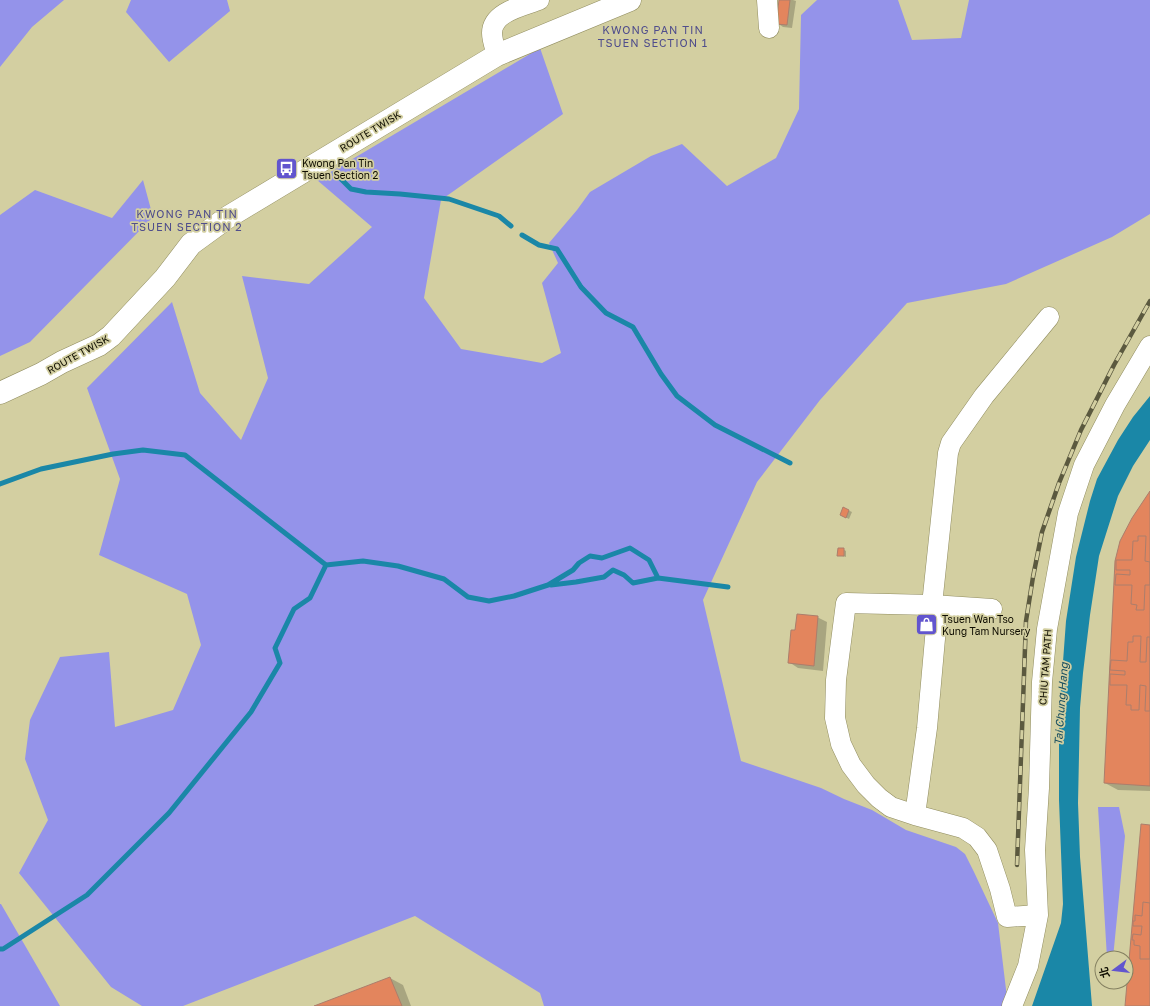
<svg xmlns="http://www.w3.org/2000/svg" width="1150" height="1006" font-family="'Golos Text','Noto Sans TC',sans-serif">
	<style>
		.green { fill: #9493ea }
		.water { fill: #1a87a7 }
		.shadow { fill: #0003 }
		.lines { fill: none; stroke-linecap: round; stroke-linejoin: round }
		.stream { stroke: #1a87a7; stroke-width: 5 }
		.building { fill: #e3855d; stroke: #ab7e6c }
		.minor-casing { stroke: #908c5f; stroke-width: 21 }
		.major-casing { stroke: #908c5f; stroke-width: 23 }
		.minor { stroke: #fff; stroke-width: 20 }
		.major { stroke: #fff; stroke-width: 22 }
		.rail-casing { stroke: #5b593f; stroke-width: 4.5 }
		.rail { stroke: #d3cfa1; stroke-width: 3; stroke-dasharray: 9; stroke-linecap: butt }
		.labels { text-anchor: middle; stroke-width: 3.5; stroke-linejoin: round; paint-order: stroke }
		.street-label { font-size: 10px; fill: #0f0d01; stroke: #d3cfa1 }
		.poi-label { font-size: 10px; fill: #0f0d01; stroke: #d3cfa1; text-anchor: start }
		.neighbourhood-label { font-size: 11px; letter-spacing: 1px; fill: #504e8c; stroke: #d3cfa1 }
		.water-label { font-size: 11px; font-style: italic; fill: #154c5e; stroke: #d3cfa1 }
	</style>
	<rect width="100%" height="100%" fill="#d3cfa1"/>
	<path class="green" d="M0,0H64L32,27L0,67Z
		M131,0H227L230,11L169,62L126,12Z
		M817,0H898L912,40L961,38L969,0H1150V214L1112,237L1006,284L907,303L820,400L757,482L703,600L741,761L821,788L844,799L872,810L906,830L956,847L965,854L974,872L998,923L1008,1006H544L540,993L415,916L183,1006H142L111,987L19,873L48,820L25,759L30,720L60,657L109,652L115,727L173,710L201,645L187,594L99,555L120,479L87,388L172,302L200,393L241,440L268,378L242,276L309,284L372,227L317,180L540,48L563,114L441,200L424,298L461,349L542,363L561,353L542,283L558,263L549,243L577,210L590,192L651,156L682,144L727,186L776,158L799,109L801,15Z
		M143,180L153,217L30,342L0,356V215L35,190L112,218Z
		M1098,807H1119L1125,836L1113,958H1107Z
		M0,904H1L60,1006H0Z"/>
	<path class="water" d="M1150,396V440L1133,466L1118,496L1099,556L1090,615L1083,673L1080,708L1078,803L1080,857L1092,1006H1032L1061,923L1063,904L1059,800V716L1066,621L1076,557L1090,501L1097,479L1118,440L1133,417Z"/>
	<path class="shadow" d="M780,0H793L796,1L792,28L783,27L777,23Z
		M1150,492V791L1118,790L1105,783Z
		M843,508L852,512L849,519L843,516Z
		M843,549L846,551V557L838,555Z
		M817,617L827,622L823,671L798,668L789,662L796,631Z
		M390,978L403,985L411,1006H317Z"/>
	<g class="lines">
		<path class="stream" d="M335,173L351,189L366,192L400,194L449,199L499,216L511,226
			M522,235L539,245L557,249L581,287L606,313L633,327L661,374L677,396L715,425L790,463
			M0,484L41,469L113,454L143,450L185,455L326,565L363,561L398,566L444,579L468,597L489,601L514,596L548,585L573,570L579,563L590,556L602,558L630,548L649,560L658,578L728,587
			M551,585L576,582L604,577L613,570L624,575L633,583L658,578
			M0,949H3L87,895L169,813L251,712L280,663L275,648L294,609L310,598L326,565"/>
	</g>
	<path class="building" d="M779,0H790L787,25L776,24Z
		M1150,491V786L1104,783L1115,561L1120,541L1132,518Z
		M843,507L849,510L846,518L840,515Z
		M1138,536H1146L1145,561L1150,562V585H1145L1144,610H1136L1137,605L1131,604L1132,585H1115L1116,574L1130,575V570H1116V560H1132L1133,541H1138Z
		M838,548H844V556H837Z
		M797,614L818,616L814,666L788,663L791,630H795Z
		M1133,636H1141L1140,662H1146L1147,637H1150V711H1145L1146,686L1140,685L1139,710H1131V705H1126L1127,685H1110V674L1125,675V671L1110,670L1111,660L1127,661L1128,642H1133Z
		M1141,824L1150,825V1006H1125Z
		M1143,902L1150,903V959H1140V946L1134,945V940H1132L1133,934L1141,935L1142,926H1133V921H1135V915L1142,916Z
		M390,977L402,1006H314Z"/>
	<g class="lines">
		<defs>
			<path id="minor" d="M767,0L769,28
				M497,55C495,48 492,40 492,33C492,12 523,6 539,0
				M932,605L948,453L951,443L984,396L1049,317
				M992,609L932,605L846,603L836,680L835,718L841,744L851,765L866,785L879,798L891,807L915,815L963,828L977,837L987,850L1000,889L1007,917L1038,915
				M915,815L927,728L938,605
				M1012,1006L1028,966L1038,915L1035,850L1039,788L1042,682L1047,629L1068,513L1084,465L1115,405L1150,346"/>
			<path id="major" d="M0,393L41,374L62,362L99,345L111,336L165,278L191,244L228,217L497,55L630,0"/>
		</defs>
		<use href="#minor" class="minor-casing"/>
		<use href="#major" class="major-casing"/>
		<use href="#minor" class="minor"/>
		<use href="#major" class="major"/>
		<defs>
			<path id="rail" d="M1017,865L1026,621L1033,577L1042,532L1059,483L1081,430L1114,365L1150,301"/>
		</defs>
		<use href="#rail" class="rail-casing"/>
		<use href="#rail" class="rail"/>
	</g>
	<defs>
		<symbol id="bus-square" viewBox="-11 -11 22 22"><rect x="-9" y="-9" width="18" height="18" rx="4" fill="#6255ce" stroke="#d3cfa1"/><path d="M-5-6H5V4H4V6H2V4H-2V6H-4V4H-5ZM-3.5-4V0h7V-4ZM-3.5 1.2v1.5H-2V1.2ZM2 1.2v1.5H3.5V1.2Z" fill="#fff"/></symbol>
		<symbol id="shop-square" viewBox="-11 -11 22 22"><rect x="-9" y="-9" width="18" height="18" rx="4" fill="#6255ce" stroke="#d3cfa1"/><path d="M-5-2.5h2.3a2.7 3.5 0 0 1 5.4 0H5L5.5 6h-11ZM-1.5-2.5h3a1.5 2.3 0 0 0-3 0Z" fill="#fff"/></symbol>
	</defs>
	<g fill-rule="evenodd">
		<use href="#bus-square" x="274" y="156" width="25" height="25"/>
		<use href="#shop-square" x="914" y="612" width="25" height="25"/>
	</g>
	<g class="labels">
		<g class="street-label">
			<text transform="translate(370 131) rotate(-31)" y="4">ROUTE TWISK</text>
			<text transform="translate(78 354) rotate(-29)" y="4">ROUTE TWISK</text>
			<text transform="translate(1045 667) rotate(-86)" y="4">CHIU TAM PATH</text>
		</g>
		<g class="poi-label">
			<text x="302" y="167">Kwong Pan Tin<tspan x="302" dy="12">Tsuen Section 2</tspan></text>
			<text x="942" y="623">Tsuen Wan Tso<tspan x="942" dy="12">Kung Tam Nursery</tspan></text>
		</g>
		<g class="neighbourhood-label">
			<text x="653" y="34">KWONG PAN TIN<tspan x="653" dy="13">TSUEN SECTION 1</tspan></text>
			<text x="187" y="218">KWONG PAN TIN<tspan x="187" dy="13">TSUEN SECTION 2</tspan></text>
		</g>
		<g class="water-label">
			<text transform="translate(1061 704) rotate(-86)" y="4">Tai Chung Hang</text>
		</g>
	</g>
	<g transform="translate(1114 970) rotate(255)"><circle r="19" fill="#d3cfa1" stroke="#858161"/>
	<path d="M0-3L7 15L0 10L-7 15Z" fill="#6255ce"/>
	<text y="-6" font-size="11" font-weight="bold" text-anchor="middle" fill="#0f0d01">北</text>
	</g>
</svg>
